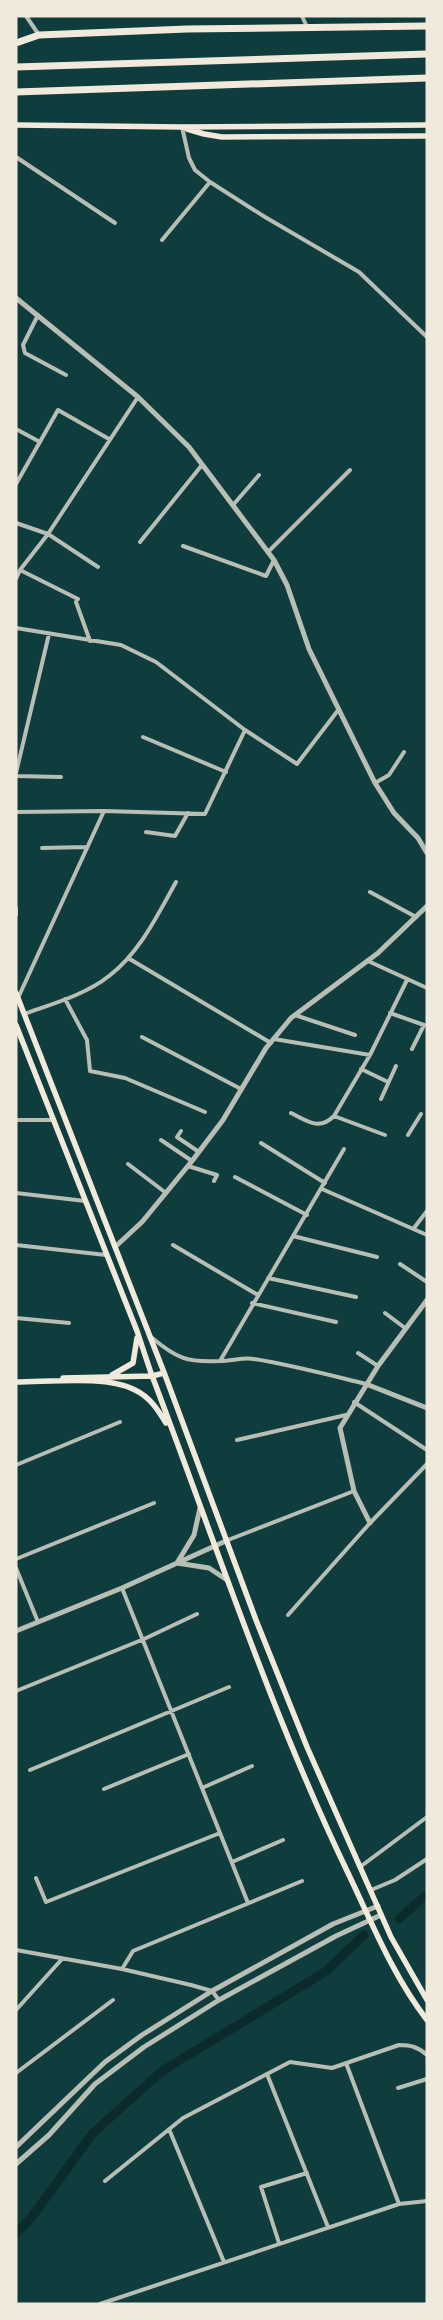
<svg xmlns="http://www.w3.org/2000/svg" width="443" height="2320" font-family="Merriweather,serif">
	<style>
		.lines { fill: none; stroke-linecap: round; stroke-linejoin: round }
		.canal { stroke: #0a2a2b; stroke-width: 9 }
		.minor { stroke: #b8beb3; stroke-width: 4 }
		.tertiary { stroke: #b8beb3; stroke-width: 5 }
		.secondary { stroke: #f1e9da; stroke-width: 5.5 }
		.trunk { stroke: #f1e9da; stroke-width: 7 }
	</style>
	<rect width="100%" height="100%" fill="#0f3d3e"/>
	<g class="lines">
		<path class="canal" d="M399,1919L427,1894
			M16,2233L31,2218L93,2133L162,2071L325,1972L364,1935"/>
		<path class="minor" d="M26,16L39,35
			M302,16L307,27
			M182,127L189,158L195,170L210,182L265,217L359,272L427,337
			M16,157L115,223
			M162,240L210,182
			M38,315L23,345L25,353L66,375
			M16,429L40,442
			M16,484L58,410L109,439
			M233,505L259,475
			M16,523L48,534L98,567
			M140,542L202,465
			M183,546L266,576L274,560
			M268,552L350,470
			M20,570L78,599
			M16,579L20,570L48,534L138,397
			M76,602L90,641
			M16,628L121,645L156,662L245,730L297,764L339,709
			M143,737L226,772
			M16,773L49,634
			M16,776L61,777
			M375,783L389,775L404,752
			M16,812L104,811L205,814L245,730
			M146,832L175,836L188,813
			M42,848L87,847
			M370,892L416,917
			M16,908V915
			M128,958L271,1043
			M368,961L427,988
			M18,998L104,811
			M65,999L87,1040L90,1071L125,1078L205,1112
			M390,1013L424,1025L412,1049
			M24,1014C52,1004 85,995 109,976C140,952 157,916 176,882
			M295,1015L355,1035
			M142,1037L241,1089
			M274,1039L370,1055
			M361,1069L388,1082
			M381,1099L396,1066
			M291,1113C307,1121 319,1131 334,1116L370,1055L407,980
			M334,1116L385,1135
			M16,1120H54
			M181,1131L177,1137L199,1152
			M408,1135L421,1114
			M161,1140L192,1161
			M261,1143L325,1183
			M128,1164L166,1193
			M188,1166L217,1175L214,1181
			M235,1177L307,1215
			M322,1189L427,1235
			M16,1193L85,1201
			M414,1228L427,1211
			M293,1236L377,1257
			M16,1245L106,1255
			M173,1245L258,1295
			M400,1264L427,1282
			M268,1278L356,1297
			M252,1303L336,1322
			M385,1313L405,1328
			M16,1318L69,1323
			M151,1337C176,1358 187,1363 220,1361C232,1361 243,1357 254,1359C292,1365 329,1375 366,1384
			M358,1353L378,1366
			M220,1361L344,1149
			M354,1402L427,1450
			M237,1440L346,1415
			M16,1465L120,1422
			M228,1540L354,1491
			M16,1559L154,1503
			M16,1568L38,1622
			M122,1588L248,1903
			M288,1615L370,1523L427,1464
			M16,1691L144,1639L197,1614
			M30,1770L229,1687
			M202,1788L252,1766
			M104,1789L189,1754
			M232,1862L283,1840
			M360,1867L427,1817
			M36,1878L46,1902L220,1833
			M371,1890L395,1880L427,1859
			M16,1950L122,1969L191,1985L212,1991L219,2000
			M122,1969L133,1951L302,1881
			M16,2010L62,1959
			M346,2063L399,2204
			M16,2073L113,2000
			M267,2074L328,2227
			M398,2088L427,2079
			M169,2129L224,2262
			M105,2181L183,2118L290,2062L332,2068L399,2045C411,2045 418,2047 427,2055
			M279,2243L261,2187L307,2173
			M100,2304L399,2204L427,2201"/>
		<path class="tertiary" d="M16,298L138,397L189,447L274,560L287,585L309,649L375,783L394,813L418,838L427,853
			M115,1247L142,1222L192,1161L223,1120L266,1048L291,1018L378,953L427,906
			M366,1384L427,1408
			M370,1523L354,1491L340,1428L378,1366L427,1300
			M177,1563L194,1535L200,1508
			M177,1563L209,1568L227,1580
			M16,1631L122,1588L228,1540
			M16,2147L105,2062L142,2035L212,1991L333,1924L378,1906
			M16,2164L49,2135L95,2084L144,2047L219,2000L336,1936L381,1915"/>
		<path class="secondary" d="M16,125L182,127L427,125
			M187,129L204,134L222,137L427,136
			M16,993L165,1375L256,1620L307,1747L391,1937L427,2000
			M16,1025L137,1331L151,1373C215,1541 270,1711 348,1873C372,1923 393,1976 427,2020
			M112,1375L133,1363L137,1338
			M63,1378L152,1376L164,1373
			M16,1382C49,1382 107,1375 135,1390C150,1397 158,1410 166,1423"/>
		<path class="trunk" d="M16,43L39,35L187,29L427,26
			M16,67L427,54
			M16,92L427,78"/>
	</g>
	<rect width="443" height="2320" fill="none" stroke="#f1e9da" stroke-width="35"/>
</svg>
